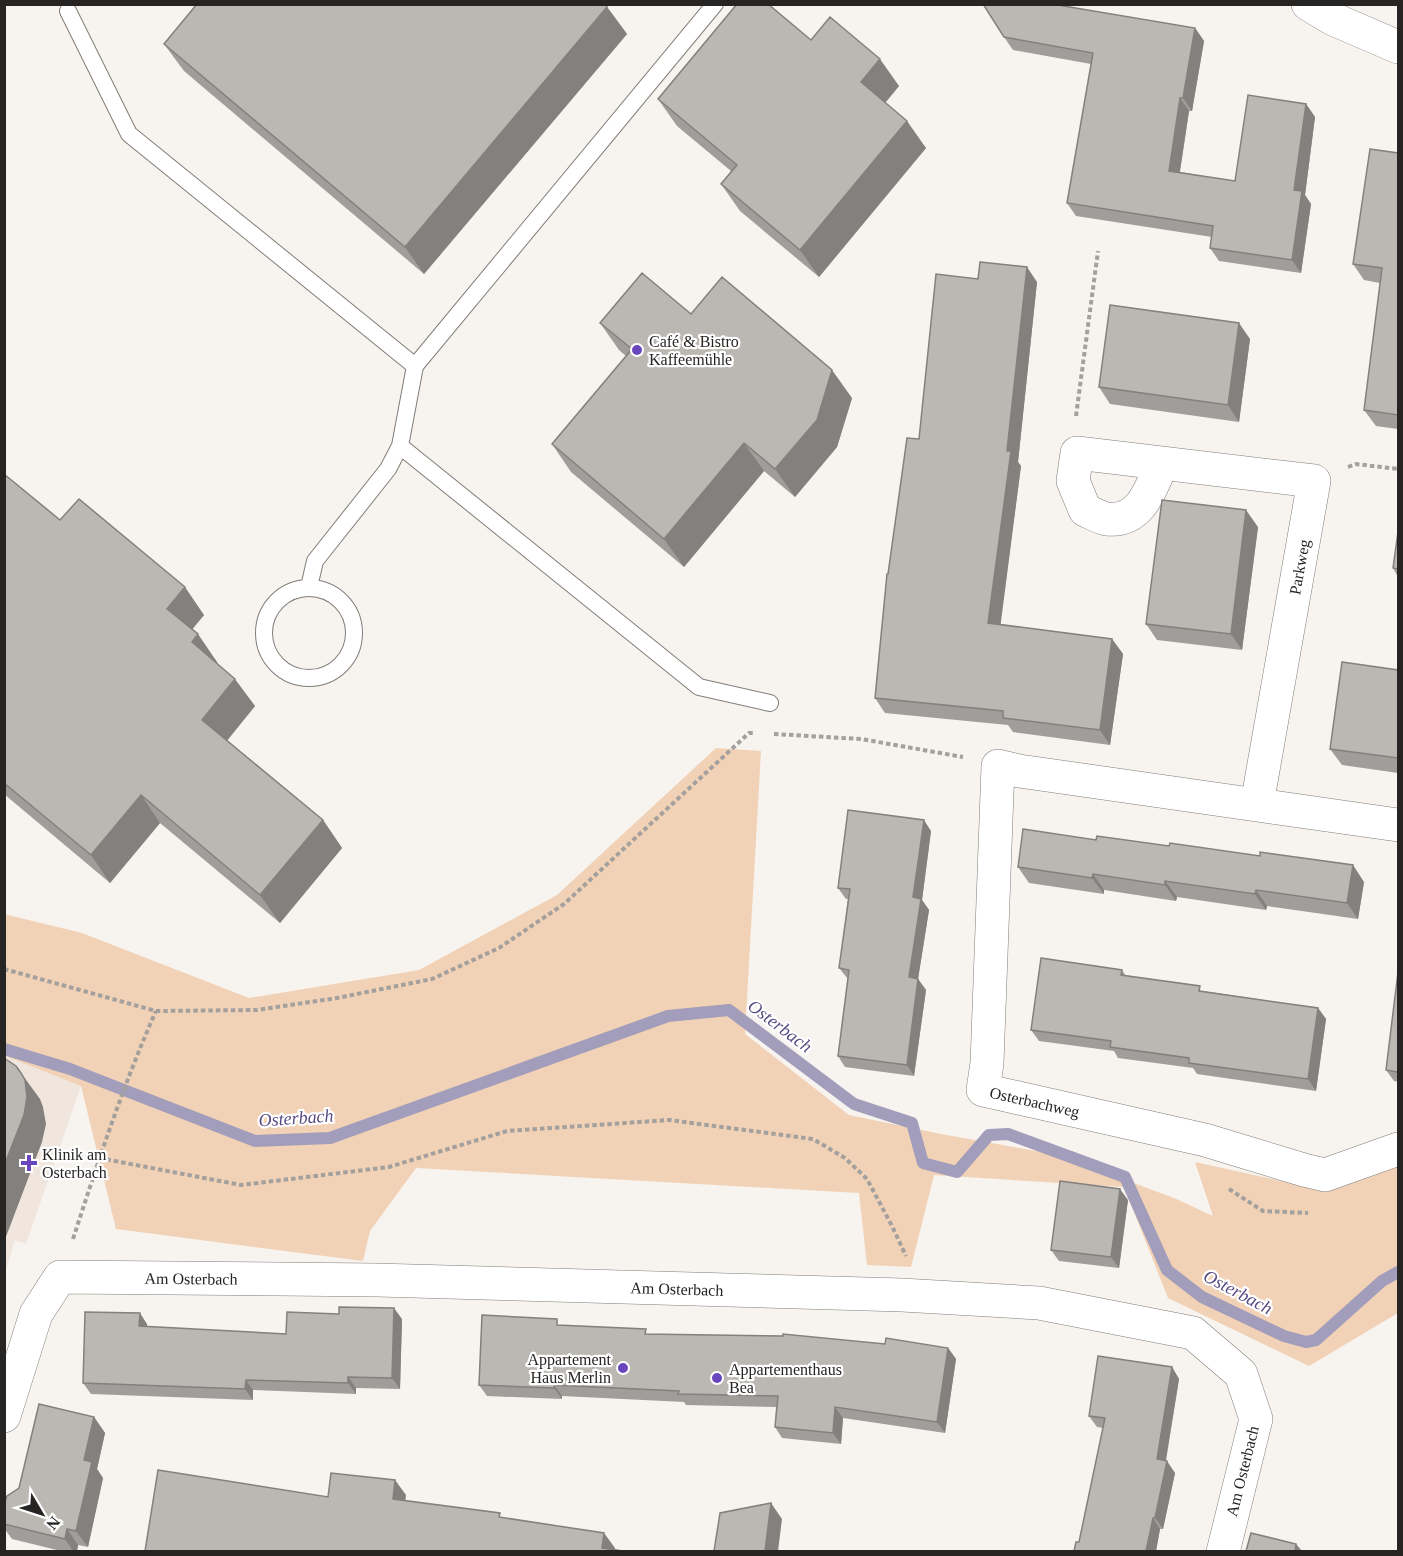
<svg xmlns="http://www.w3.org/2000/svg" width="1403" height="1556" font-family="Georgia,serif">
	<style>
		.built { fill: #f1e6dd }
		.green { fill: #f2d2b6 }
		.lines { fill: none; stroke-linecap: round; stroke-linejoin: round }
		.stream { stroke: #a29dba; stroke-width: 12 }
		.lane-casing { stroke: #817d79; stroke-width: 18 }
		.street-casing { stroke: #817d79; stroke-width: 34 }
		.path { stroke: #a3a09d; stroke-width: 4; stroke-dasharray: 4.5 3; stroke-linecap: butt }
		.lane { stroke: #fff; stroke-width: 16 }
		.street { stroke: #fff; stroke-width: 33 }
		.wall { fill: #a19d9a }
		.shaded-wall { fill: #83807d }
		.building { fill: #bbb7b3; stroke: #83807d; stroke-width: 1.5 }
		.poi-dot { fill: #6946be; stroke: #fff; stroke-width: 2 }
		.labels { text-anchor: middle; stroke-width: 4.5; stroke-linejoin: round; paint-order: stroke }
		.poi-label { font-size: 16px; fill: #272524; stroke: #fff; text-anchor: start }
		.street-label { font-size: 16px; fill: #272524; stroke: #fff }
		.water-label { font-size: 18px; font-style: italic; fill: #574b82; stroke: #fff }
	</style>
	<rect width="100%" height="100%" fill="#f7f3ef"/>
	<path class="built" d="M5,1056L81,1086L26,1244L15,1240L5,1273Z"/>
	<path class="green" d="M716,748L761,751L745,1034L849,1115L941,1134L1058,1155L1174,1198L1213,1216L1195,1162L1318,1189L1398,1162V1313L1309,1366L1168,1298L1124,1187L934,1175L911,1267L867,1265L859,1193L416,1168L370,1231L363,1261L116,1229L81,1086L5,1056L4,914L82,933L249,998L419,970L557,895Z"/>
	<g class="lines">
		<path class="stream" d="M4,1049L70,1069L255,1141L330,1138L668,1016L729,1010L854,1104L912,1123L923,1163L957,1172L989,1135L1008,1134L1125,1177L1167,1270L1202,1297L1284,1336L1306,1342L1316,1340L1382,1281L1398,1272"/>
		<defs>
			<path id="lane" d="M68,11L129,134L415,366L715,4
				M400,446L699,687L770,703
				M309,587L315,561L388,469L400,446L415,366
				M264 633a45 45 0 1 1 90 0a45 45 0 1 1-90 0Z"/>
			<g id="street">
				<path d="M1308,4L1333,19L1398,47"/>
				<path d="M1162,463C1151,488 1141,523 1107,519C1100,518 1092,513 1085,510L1073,481L1077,453L1314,481L1257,804"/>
				<path id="s1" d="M1398,825L1019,771L998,766L987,1063L983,1090L1205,1140L1304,1170L1325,1175L1398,1149"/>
				<path id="s2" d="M4,1416L36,1314L60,1277L377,1280L902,1295L1039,1303L1193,1333L1241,1374L1256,1419L1223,1552"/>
			</g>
		</defs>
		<use href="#lane" class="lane-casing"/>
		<use href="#street" class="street-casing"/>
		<path class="path" d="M1076,416L1098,251
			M1348,467L1356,464L1398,469
			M774,734L861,739L963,757
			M4,969L156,1011L257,1010L337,998L432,979L499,948L564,904L749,733H755
			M99,1158L241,1185L389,1167L507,1131L669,1120L813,1139L845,1158L867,1179L892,1226L906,1256
			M1229,1189L1263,1211L1308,1213
			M73,1239C98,1162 123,1085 156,1011"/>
		<use href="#lane" class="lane"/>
		<use href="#street" class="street"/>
	</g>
	<path class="wall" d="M1058,5L1195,28L1204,41L1192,111H1189L1180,172L1235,181L1306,104L1315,117L1305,195L1311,204L1301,273L1219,261L1210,248L1212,237L1076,216L1067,203L1091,64L1013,50L1004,37Z
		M607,7L627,34L424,274L184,71L164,44Z
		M811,40L899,86L885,103L926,148L819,277L740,211L721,184L731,171L677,126L658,99Z
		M1398,153V429L1376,426L1364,410L1380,283L1364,280L1353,264Z
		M978,279L1037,282L1018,462L1021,466L1000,624L1112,639L1123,654L1110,745L1013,732L1008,725L885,713L875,698L888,574L919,439Z
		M691,314L852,398L837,447L795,497L764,471L684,567L571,472L552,444L626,356L619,350L600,323Z
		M1250,339L1239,422L1110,404L1099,387Z
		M4,474L60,520L204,615L192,630L217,662V663L255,706L227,740L323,820L342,848L280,923L160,823L110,883L4,794Z
		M1258,527L1242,650L1157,640L1146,624Z
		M1398,532V577L1393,568Z
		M1398,670V773L1342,765L1330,749Z
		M931,831L922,900L929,910L918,979L926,990L914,1076L845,1067L838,1056L848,979L839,968L848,899H846L838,888Z
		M1018,867L1364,882L1358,919L1267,906L1266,910L1177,897L1176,901L1104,890V894L1029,883Z
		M1122,970L1126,976L1203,991L1318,1008L1326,1019L1316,1091L1197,1074L1193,1068L1118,1058L1114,1051L1039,1041L1031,1030Z
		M1398,972V1082L1394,1081L1386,1070Z
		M1128,1200L1119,1268L1059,1261L1051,1250Z
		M402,1319L400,1389L356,1388V1394L253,1390V1400L91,1394L83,1383L147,1324V1327L286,1334Z
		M562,1325L649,1334L885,1344L948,1348L956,1359L945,1433L843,1418L841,1444L782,1438L775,1427L776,1407L686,1405L684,1402L562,1396V1399L487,1396L479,1385Z
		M1172,1367L1179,1379L1166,1461L1175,1473L1163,1529H1160L1156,1551H1074L1079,1542L1103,1428L1097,1427L1089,1416Z
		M94,1417L105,1433L97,1469L103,1478L88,1547L78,1545L77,1551H61L12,1539L4,1528V1505L19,1488Z"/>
	<path class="shaded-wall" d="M607,7L627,34L424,274L405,247Z
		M1195,28L1204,41L1192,111L1183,98Z
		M880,59L899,86L880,109L861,82Z
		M1180,98L1189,111L1178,183L1169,171Z
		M1306,104L1315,117L1305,195L1311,204L1301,273L1292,260L1294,190Z
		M907,121L926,148L819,277L800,250Z
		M1027,267L1037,282L1018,462L1021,466L999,637L988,623Z
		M1239,323L1250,339L1239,422L1228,405Z
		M832,370L852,398L837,447L795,497L775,469Z
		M744,443L764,471L684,567L664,539Z
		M1246,510L1258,527L1242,650L1231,634Z
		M185,587L204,615L186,636L167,609Z
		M198,634L217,662L211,670L192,642Z
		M1112,639L1123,654L1110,745L1100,730Z
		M235,679L255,706L222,747L202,720Z
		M141,795L160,823L110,883L91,855Z
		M323,820L342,848L280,923L260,895Z
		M924,820L931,831L922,900L929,910L918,979L926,990L914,1076L907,1065L909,977L913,897Z
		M1353,865L1364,882L1358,919L1347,903Z
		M1093,874L1104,890V894L1092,878Z
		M1165,881L1177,897L1176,901L1165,885Z
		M1256,890L1267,906L1266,910L1255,894Z
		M1318,1008L1326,1019L1316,1091L1308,1079Z
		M21,1073L40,1099L43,1107L46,1124L42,1142L4,1242V1166Z
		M1120,1189L1128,1200L1119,1268L1111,1257Z
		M394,1308L402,1319L400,1389L392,1378Z
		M140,1313L147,1324V1337L139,1326Z
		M948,1348L956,1359L945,1433L937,1422Z
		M1172,1367L1179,1379L1164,1470L1157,1459Z
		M348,1377L356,1388V1394L348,1383Z
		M246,1380L253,1390V1400L245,1389Z
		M554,1385L562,1396V1399L554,1388Z
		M835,1407L843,1418L841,1444L833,1433Z
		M94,1417L105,1433L97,1469L103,1478L88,1547L76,1531L84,1460Z
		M1167,1461L1175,1473L1163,1529L1155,1518Z
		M395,1480L406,1495L404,1514L393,1499Z
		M771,1503L782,1519L778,1551H765Z
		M1153,1518L1160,1529L1156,1551H1146Z
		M67,1529L78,1545L77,1551H73L65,1539Z
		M604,1533L615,1548V1551L602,1548Z
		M1296,1544L1302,1551H1295Z"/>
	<path class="building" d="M197,4H605L607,7L405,247L164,44Z
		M737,4H768L811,40L830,17L880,59L861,82L907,121L800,250L721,184L737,165L658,99Z
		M983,4H1052L1195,28L1183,98H1180L1169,171L1235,181L1248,95L1306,104L1294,190L1302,191L1292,260L1210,248L1213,226L1067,203L1093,53L1004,37Z
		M1370,149L1398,153V415L1364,410L1382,268L1353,264Z
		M980,262L1027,267L1007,451H1011L988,623L1112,639L1100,730L1003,718V711L875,698L887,574H888L907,438L919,439L936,274L978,279Z
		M642,273L691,314L722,277L832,370L817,420L775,469L744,443L664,539L552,444L632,349L600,323Z
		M1110,305L1239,323L1228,405L1099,387Z
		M4,474L60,520L79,499L185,587L167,609L198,634L192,642L235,679L202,720L323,820L260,895L141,795L91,855L4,783Z
		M1162,500L1246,510L1231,634L1146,624Z
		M1398,532V569L1393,568Z
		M1342,662L1398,670V758L1330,749Z
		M848,810L924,820L913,897L921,899L909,977L918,979L907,1065L838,1056L849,970L839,968L850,889L838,888Z
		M1023,829L1096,840L1097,836L1169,846L1170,843L1260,856V852L1353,865L1347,903L1256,890L1255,894L1165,881V885L1093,874L1092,878L1018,867Z
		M1041,958L1122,970L1121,975L1200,986L1199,991L1318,1008L1308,1079L1189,1063V1058L1110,1047L1111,1041L1031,1030Z
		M1398,972V1072L1386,1070Z
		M4,1058L16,1066L21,1073L25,1080L27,1097L24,1115L4,1166Z
		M1060,1181L1120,1189L1111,1257L1051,1250Z
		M339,1307L394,1308L392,1378L348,1377V1383L246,1380L245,1389L83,1383L85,1312L140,1313L139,1326L286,1334L287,1312L339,1314Z
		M482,1315L557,1319V1325L646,1329L645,1334L783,1336V1334L885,1344L886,1338L948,1348L937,1422L835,1407L833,1433L775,1427L778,1396L678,1394L679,1391L554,1385V1388L479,1385Z
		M1098,1356L1172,1367L1157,1459L1167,1461L1155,1518H1153L1146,1551H1074L1076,1542H1079L1105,1418L1089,1416Z
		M39,1404L94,1417L84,1460L92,1462L76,1531L67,1529L65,1539L4,1524V1505L7,1496L19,1488Z
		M158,1470L328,1497L331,1473L395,1480L393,1499L500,1513L499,1517L604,1533L602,1548L623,1551H145Z
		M771,1503L765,1551H714L720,1513Z
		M1251,1533L1296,1544L1295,1551H1246Z"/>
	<g class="poi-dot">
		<circle cx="637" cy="350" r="6"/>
		<path d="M26 1154h6v6h6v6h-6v6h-6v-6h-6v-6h6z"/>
		<circle cx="623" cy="1368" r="6"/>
		<circle cx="717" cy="1378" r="6"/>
	</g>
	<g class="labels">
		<g class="poi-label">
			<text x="649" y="347">Café &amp; Bistro<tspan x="649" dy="18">Kaffeemühle</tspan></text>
			<text x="42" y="1160">Klinik am<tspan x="42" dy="18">Osterbach</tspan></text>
			<text x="611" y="1365" text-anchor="end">Appartement<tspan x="611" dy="18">Haus Merlin</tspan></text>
			<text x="729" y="1375">Appartementhaus<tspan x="729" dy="18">Bea</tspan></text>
		</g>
		<g class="street-label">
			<text transform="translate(1299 567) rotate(-80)" y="6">Parkweg</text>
			<text dy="6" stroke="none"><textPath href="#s1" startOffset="782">Osterbachweg</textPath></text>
			<text dy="6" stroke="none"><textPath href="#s2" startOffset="282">Am Osterbach</textPath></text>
			<text dy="6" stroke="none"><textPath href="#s2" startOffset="768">Am Osterbach</textPath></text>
			<text transform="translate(1242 1471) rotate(-76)" y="6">Am Osterbach</text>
		</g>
		<g class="water-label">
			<text transform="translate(780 1026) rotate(37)" y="6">Osterbach</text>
			<text transform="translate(296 1118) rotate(-4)" y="6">Osterbach</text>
			<text transform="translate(1238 1292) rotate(28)" y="6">Osterbach</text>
		</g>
	</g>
	<rect width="1403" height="1556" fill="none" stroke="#272524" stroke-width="12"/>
	<g transform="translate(42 1514) rotate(129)" stroke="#ffffff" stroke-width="4.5" paint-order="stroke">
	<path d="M0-4.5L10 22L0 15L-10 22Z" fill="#272524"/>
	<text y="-9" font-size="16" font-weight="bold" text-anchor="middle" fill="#272524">N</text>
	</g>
</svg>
